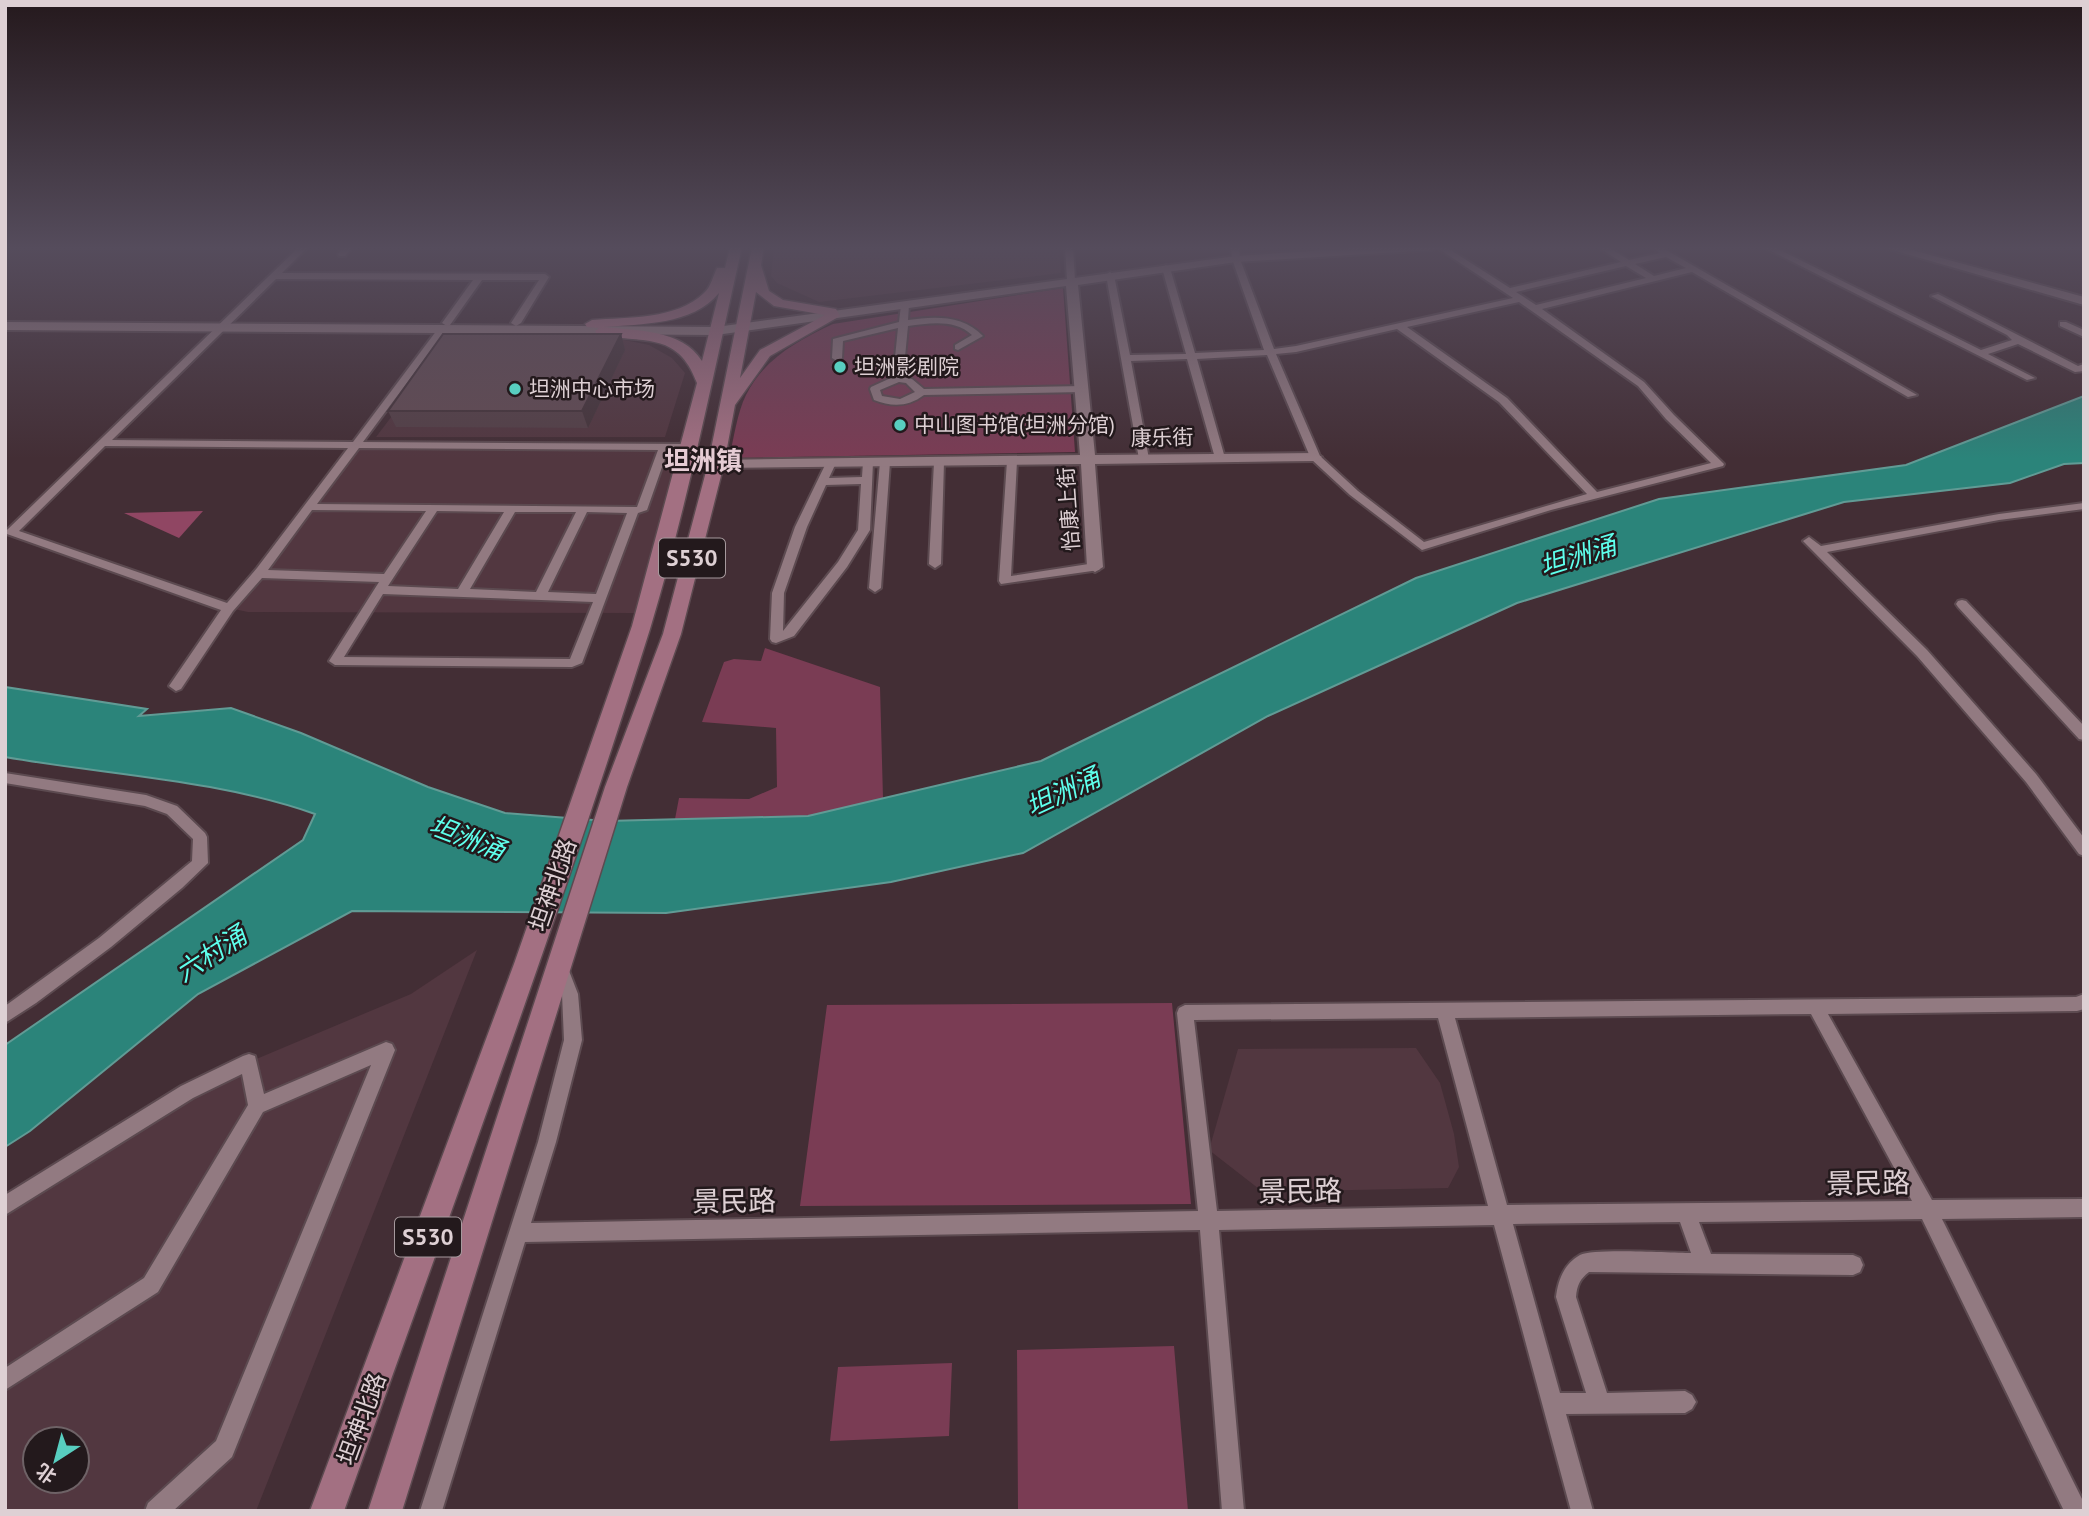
<svg xmlns="http://www.w3.org/2000/svg" width="2089" height="1516" font-family="'PT Sans','Noto Sans SC',sans-serif">
	<style>
		.built { fill: #523740; fill-rule: evenodd }
		.green { fill: #7a3c54 }
		.forest { fill: #904663 }
		.water { fill: #2b847a; stroke: #619b95; stroke-width: 2 }
		.lines { fill: none; stroke-linecap: round; stroke-linejoin: round }
		.street-casing { stroke: #5c4a50; stroke-width: 4 }
		.secondary-casing { stroke: #5c4a50; stroke-width: 4 }
		.primary-casing { stroke: #5c4a50; stroke-width: 3 }
		.street { fill: #927a81; fill-rule: evenodd }
		.secondary { fill: #927a81; fill-rule: evenodd }
		.primary { fill: #a37082; fill-rule: evenodd }
		.wall { fill: #544047 }
		.shaded-wall { fill: #45343a }
		.building { fill: #624b53; stroke: #45343a; stroke-width: 2 }
		.poi-dot { fill: #58cec0; stroke: #23191c; stroke-width: 2.5 }
		.labels { text-anchor: middle; stroke-width: 5; stroke-linejoin: round; paint-order: stroke }
		.far-poi-label { font-size: 21px; fill: #ded0d4; stroke: #23191c; text-anchor: start }
		.far-street-label { font-size: 21px; fill: #ded0d4; stroke: #23191c }
		.shield { fill: #23191c; stroke: #a6999d; stroke-width: 2 }
		.shield-label { font-size: 23px; font-weight: bold; fill: #ded0d4 }
		.street-label { font-size: 24px; fill: #ded0d4; stroke: #23191c }
		.far-district-label { font-size: 26px; font-weight: bold; fill: #e6ccd4; stroke: #23191c }
		.water-label { font-size: 26px; font-style: italic; fill: #5effec; stroke: #23191c }
		.near-street-label { font-size: 28px; fill: #ded0d4; stroke: #23191c }
	</style>
	<rect width="100%" height="100%" fill="#432e35"/>
	<path class="built" d="M774,247H1059L1061,273L819,302L777,283L771,276Z
		M452,337H610L649,345L672,358L685,373L665,437H376Z
		M356,443L689,447L645,613L248,612L229,608Z
		M477,950L256,1511H5V1207L249,1062L411,994ZM35,1439H77V1481H35Z
		M1416,1048L1440,1083L1454,1134L1459,1167L1448,1188L1263,1192L1209,1150L1238,1049Z"/>
	<path class="green" d="M1063,288L1075,452L729,458C734,438 737,413 746,395C765,358 797,341 833,324Z
		M765,648L880,687L883,798L808,816L675,819L679,798L749,799L777,787L776,728L702,722L724,662L734,659L761,661Z
		M1172,1003L1191,1204L800,1206L827,1005Z
		M1174,1346L1188,1511H1018L1017,1350Z
		M952,1363L949,1436L830,1441L838,1367Z"/>
	<path class="forest" d="M203,511L179,538L124,513Z"/>
	<path class="water" d="M2084,396V463L2064,464L2010,483L1844,502L1517,603L1268,716L1023,853L891,882L666,913L352,911L198,994L30,1131L5,1147V1045L303,840L315,814C215,779 108,775 5,757V687L147,709L139,716L231,708L301,733L428,787L505,813L606,821L808,816L1041,761L1416,578L1659,499L1906,465Z"/>
	<g class="lines">
		<defs>
			<path id="street" d="M299,247H308L282,273L545,274L549,277L521,323L516,326L511,323L539,280H482L450,325L447,326L442,323L473,280L276,279L112,440L353,442L440,326H446V330L363,442L689,444L694,447L689,450H668L647,510L638,513L582,663L572,667L335,665L329,661L379,582L262,578L233,611L181,689L176,691L169,686L221,610L7,534V530ZM105,446L348,448L257,568L227,603L19,531ZM359,448L658,450L637,507L317,504ZM312,510L426,511L384,574L268,570ZM437,511L504,512L458,589L388,586ZM515,512H576L536,592L470,589ZM587,512L627,513L596,594L548,592ZM383,594L593,602L570,659L344,657Z
				M344,247H353L345,256H339L338,254Z
				M1065,247H1073L1075,280L1071,283L1067,280Z
				M1231,247H1239L1240,259L1274,349L1296,346L1513,298L1436,247H1446L1510,288L1621,262L1598,247H1608L1629,260L1660,253L1651,247H1661L1917,395L1908,397L1692,272L1542,309L1644,382L1674,415L1724,464L1723,466L1551,510L1422,550L1350,495L1311,459L1267,355L1197,359L1225,458L1220,461L1215,458L1187,359L1131,361L1149,459L1144,462L1139,459L1106,275L1110,272L1114,275L1130,355L1186,354L1162,268L1166,265L1170,268L1195,353L1264,350L1232,259ZM1666,257L1686,268L1654,276L1635,264ZM1626,266L1646,278L1536,305L1516,292ZM1519,302L1638,386L1666,419L1711,463L1597,492L1507,398L1407,327ZM1397,329L1499,402L1587,494L1424,542L1358,491L1320,456L1276,354L1296,352Z
				M1763,247H1774L1981,350L2012,340L2007,335L1931,296L1938,294L2078,366L2084,364V371L2075,372L2018,344L1988,354L2035,378L2027,380Z
				M905,302L909,305L908,320C935,316 963,315 983,336L958,350L955,349V345L972,335C955,319 930,323 908,326L903,377L912,379L924,389L1083,386L1088,389L1083,392L924,395C908,407 892,407 874,400L870,389L871,387L893,377L898,328L843,341L842,358L837,361L832,358L833,339L899,322L901,305ZM899,382L906,383L915,392L900,399L882,396L880,390Z
				M2060,322H2066L2084,330V337L2060,326Z
				M1012,458L1017,461L1011,576L1095,563L1101,567L1099,570L1001,584L999,581L1007,461Z
				M868,459L873,462L870,530L847,567L794,636L776,643L772,642L770,639L772,593L795,527L826,463L831,460L836,463L829,478L862,477L863,462ZM861,484L858,530L838,562L783,631L784,593L807,527L826,485Z
				M885,459L890,462L881,588L875,592L869,588L880,462Z
				M939,459L944,462L941,564L935,568L929,564L934,462Z
				M2084,503V509L1999,520L1827,552L1927,650L2036,774L2084,838V856L2079,854L2026,782L1917,656L1803,541L1809,537L1821,546L1999,514Z
				M1962,600L1966,601L2084,726V740L2079,739L1958,607L1956,604L1958,601Z
				M5,773L146,795L177,806L205,833L207,837L208,863L182,888L111,947L36,1003L5,1023V1006L99,938L192,861L193,839L167,814L145,806L5,783Z
				M560,961L566,963L578,994L582,1040L556,1142L531,1223L1198,1211L1177,1013L1179,1008L1185,1005L2076,997L2084,994V1009L2077,1011L1828,1014L1932,1200L2084,1199V1217L1942,1219L2084,1503V1511H2064L1922,1219L1699,1222L1711,1254L1853,1255L1860,1258L1863,1265L1860,1272L1853,1275L1589,1272C1580,1279 1577,1285 1576,1297L1607,1393L1685,1391L1692,1395L1696,1402L1692,1409L1685,1413L1566,1414L1593,1511H1571L1494,1225L1219,1230L1244,1511H1222L1200,1230L525,1242L442,1511H420L538,1142L564,1040L562,994L552,968L554,963ZM1811,1014L1912,1201L1507,1205L1455,1018ZM1438,1018L1488,1206L1217,1211L1194,1020ZM1680,1222L1691,1253C1671,1253 1593,1248 1580,1255C1564,1264 1558,1280 1556,1297L1586,1393H1560L1513,1224Z
				M386,1042L392,1044L395,1050L232,1457L173,1511H145L148,1503L216,1441L371,1065L263,1112L158,1292L5,1390V1368L144,1278L248,1105L242,1074L193,1098L5,1215V1195L181,1086L243,1056L249,1054L255,1056L264,1094Z"/>
			<path id="secondary" d="M1374,247H1438L1432,250L1236,262L1078,285L1095,455L1315,453L1322,457L1315,461L1095,464L1103,567L1095,572L1087,567L1081,464L716,468L709,464L716,460L1080,455L1066,286L716,335L5,330V322L716,327L1236,256Z
				M1882,247H1901L2084,297V305Z"/>
			<path id="primary" d="M730,247H742C713,375 688,503 650,629C557,926 448,1218 344,1511H310L514,964L632,626L697,383C677,329 642,345 597,334L595,331L599,328L587,327L585,324L592,320C628,317 676,320 704,293C711,287 713,276 717,268H725ZM719,293L702,361C682,329 637,331 604,327C641,324 693,325 719,293Z
				M752,247H764L761,265L769,291L783,300L836,309L840,316L770,356L735,405L724,464L681,634L627,787L402,1511H368L605,787L663,634L708,464ZM756,292L774,306L825,315L760,350L740,378Z"/>
		</defs>
		<use href="#street" class="street-casing"/>
		<use href="#secondary" class="secondary-casing"/>
		<use href="#primary" class="primary-casing"/>
		<use href="#street" class="street"/>
		<use href="#secondary" class="secondary"/>
		<use href="#primary" class="primary"/>
	</g>
	<path class="wall" d="M621,334L625,350L588,428L396,427L388,411Z"/>
	<path class="shaded-wall" d="M621,334L625,350L588,428L582,411Z"/>
	<path class="building" d="M443,334H621L582,411H388Z"/>
	<linearGradient id="sky" x2="0" y2="1"><stop stop-color="#25191d"/><stop offset="0.54" stop-color="#554c5c"/><stop offset="1" stop-color="#554c5c" stop-opacity="0"/></linearGradient>
	<rect width="2089" height="459" fill="url(#sky)"/>
	<g class="poi-dot">
		<circle cx="840" cy="367" r="7"/>
		<circle cx="515" cy="389" r="7"/>
		<circle cx="900" cy="425" r="7"/>
	</g>
	<g class="labels">
		<g class="far-poi-label">
			<text x="854" y="374">坦洲影剧院</text>
			<text x="529" y="396">坦洲中心市场</text>
			<text x="914" y="432">中山图书馆(坦洲分馆)</text>
		</g>
		<g class="far-street-label">
			<text transform="translate(1162 438) rotate(-1)" y="7">康乐街</text>
			<text transform="translate(1069 509) rotate(-94)" y="7">怡康上街</text>
		</g>
		<g class="shield">
			<rect x="659" y="538.5" width="66" height="39" rx="5"/>
			<rect x="395" y="1217.5" width="66" height="39" rx="5"/>
		</g>
		<g class="shield-label">
			<text x="692" y="566">S530</text>
			<text x="428" y="1245">S530</text>
		</g>
		<g class="street-label">
			<text transform="translate(553 885) rotate(-71)" y="8">坦神北路</text>
			<text transform="translate(362 1419) rotate(-70)" y="8">坦神北路</text>
		</g>
		<g class="far-district-label">
			<text x="703" y="470">坦洲镇</text>
		</g>
		<g class="water-label">
			<text transform="translate(1578 556) rotate(-17)" y="9">坦洲涌</text>
			<text transform="translate(1063 792) rotate(-25)" y="9">坦洲涌</text>
			<text transform="translate(467 838) rotate(21)" y="9">坦洲涌</text>
			<text transform="translate(211 954) rotate(-33)" y="9">六村涌</text>
		</g>
		<g class="near-street-label">
			<text transform="translate(1868 1183) rotate(-1)" y="10">景民路</text>
			<text transform="translate(1300 1191) rotate(-1)" y="10">景民路</text>
			<text transform="translate(734 1201) rotate(-1)" y="10">景民路</text>
		</g>
	</g>
	<rect width="2089" height="1516" fill="none" stroke="#ded0d4" stroke-width="14"/>
	<g transform="translate(56 1460) rotate(216)"><circle r="33" fill="#23191c" stroke="#6e6266" stroke-width="2"/>
	<path d="M0-5L12 26L0 18L-12 26Z" fill="#58cec0"/>
	<text y="-10" font-size="19" font-weight="bold" text-anchor="middle" fill="#ded0d4">北</text>
	</g>
</svg>
